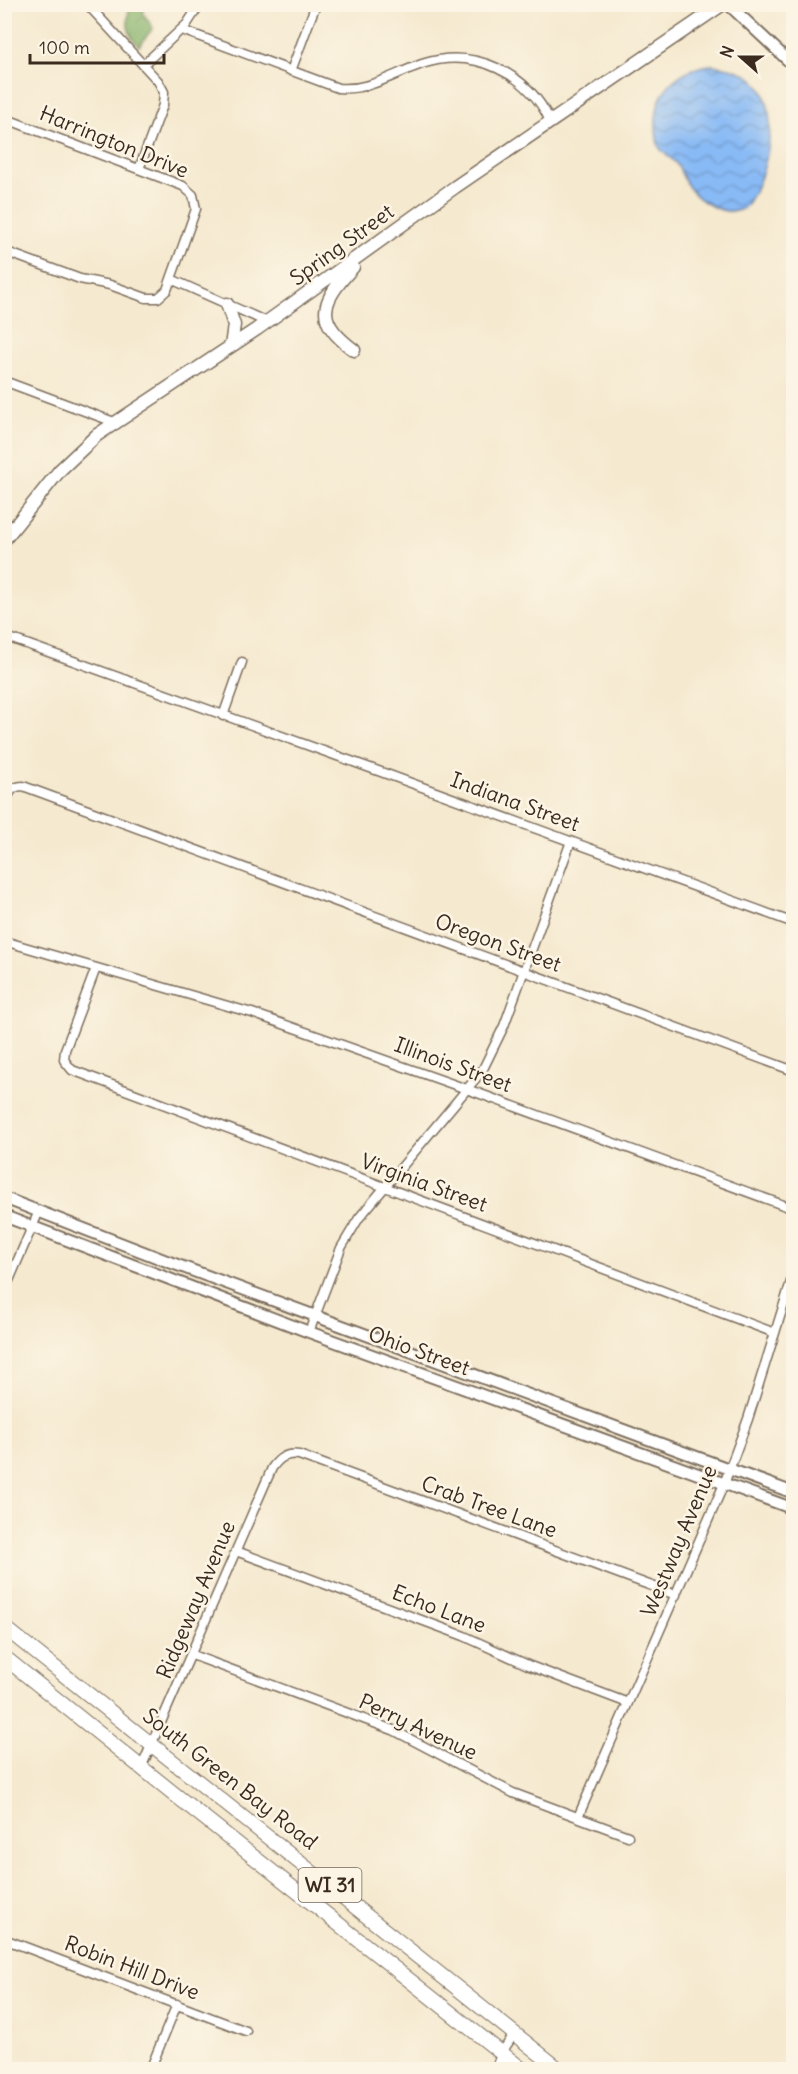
<svg xmlns="http://www.w3.org/2000/svg" width="798" height="2074" font-family="Delius,sans-serif">
	<style>
		.forest { fill: url(#forest-crowns); stroke: #626f45; stroke-width: 1.5 }
		.water { fill: url(#water-waves); stroke: #62728a; stroke-width: 1.5 }
		.lines { fill: none; stroke-linecap: round; stroke-linejoin: round }
		.minor-casing { stroke: #7c6d5c; stroke-width: 11 }
		.tertiary-casing { stroke: #7c6d5c; stroke-width: 14 }
		.secondary-casing { stroke: #7c6d5c; stroke-width: 15 }
		.primary-casing { stroke: #7c6d5c; stroke-width: 16 }
		.minor { stroke: #fff; stroke-width: 8 }
		.tertiary { stroke: #fff; stroke-width: 10 }
		.secondary { stroke: #fff; stroke-width: 12 }
		.primary { stroke: #fff; stroke-width: 14 }
		.labels { text-anchor: middle; stroke-width: 5; stroke-linejoin: round; paint-order: stroke }
		.shield { fill: #fcf5e5; stroke: #75675a; stroke-width: 1.5 }
		.shield-label { font-size: 20px; font-weight: bold; fill: #3b2a1e }
		.street-label { font-size: 21px; fill: #3b2a1e; stroke: #fcf5e5 }
	</style>
	<defs>
		<pattern id="forest-crowns" width="20" height="18" patternUnits="userSpaceOnUse" patternTransform="scale(1.5)"><rect width="20" height="18" fill="#89b46c"/><path d="M2 6a3 3 0 1 1 6 0M12 15a3 3 0 1 1 6 0" fill="none" stroke="#719358"/></pattern>
		<pattern id="water-waves" width="16" height="10" patternUnits="userSpaceOnUse" patternTransform="scale(1.5)"><rect width="16" height="10" fill="#88baf5"/><path d="M0 5q4-4 8 0t8 0" fill="none" stroke="#7097c6"/></pattern>
	</defs>
	<rect width="100%" height="100%" fill="#fcf5e5"/>
	<filter id="ink" filterUnits="userSpaceOnUse"><feTurbulence type="fractalNoise" baseFrequency=".0167" numOctaves="2"/><feDisplacementMap in="SourceGraphic" scale="12" xChannelSelector="R" yChannelSelector="G"/><feConvolveMatrix kernelMatrix="1 2 1 2 8 2 1 2 1" color-interpolation-filters="sRGB"/></filter>
	<filter id="wash" filterUnits="userSpaceOnUse"><feTurbulence type="fractalNoise" baseFrequency=".008" numOctaves="4" result="noise"/><feDisplacementMap in="SourceGraphic" scale="24" xChannelSelector="R" yChannelSelector="G"/><feGaussianBlur stdDeviation="1.35" result="paint"/><feColorMatrix in="noise" values="0 0 0 0 0 0 0 0 0 0 0 0 0 0 0 0 0 1.4 0 .05"/><feComposite in="paint" operator="in"/></filter>
	<g filter="url(#wash)">
		<rect width="100%" height="100%" fill="#f5e9cf"/>
		<path class="forest" d="M130,5H147L143,13L153,28L139,46C126,33 126,22 130,5Z"/>
		<path class="water" d="M712,65C727,67 743,70 754,80C781,105 769,170 751,197C746,205 745,210 735,211C720,213 701,202 691,190C685,183 682,174 678,166C673,158 663,154 659,147C656,140 656,131 656,124C655,90 679,68 712,65Z"/>
	</g>
	<g filter="url(#ink)">
		<g class="lines">
			<defs>
				<path id="minor" d="M87,4L158,81L164,92L163,105L139,169
					M182,30L338,88C370,91 393,74 422,64C474,47 528,73 550,121
					M143,65L187,24L200,4
					M291,71L316,4
					M4,118L183,186L193,195L196,209L167,290L158,298H146L110,285L80,279L4,251
					M171,279L267,322
					M4,381L114,422
					M4,636L340,757L794,923
					M223,716L242,662
					M4,807C8,796 10,786 23,786L794,1071
					M4,941L252,1013L475,1092L794,1209
					M96,968L65,1050L64,1060L72,1070L775,1333
					M4,1292L39,1211
					M309,1332L341,1248L359,1218L482,1071L504,1026L571,841
					M236,1551L464,1636L530,1666L628,1703
					M192,1655L393,1730L513,1793L628,1836
					M142,1766L272,1468C279,1458 286,1453 299,1455L676,1595
					M578,1817L724,1484L748,1419L794,1272
					M4,1939L246,2031
					M150,2070L177,2004
					M495,2070L502,2052L515,2033"/>
				<path id="tertiary" d="M728,4L794,66
					M4,1198L164,1260L794,1493
					M4,1216L309,1332L794,1509"/>
				<path id="secondary" d="M353,267C321,302 313,320 354,350
					M227,304L234,325L231,346
					M4,540L60,470L97,435L257,329L455,187L723,4"/>
				<path id="primary" d="M4,1627L560,2070
					M4,1657L178,1797L523,2070"/>
			</defs>
			<use href="#minor" class="minor-casing"/>
			<use href="#tertiary" class="tertiary-casing"/>
			<use href="#secondary" class="secondary-casing"/>
			<use href="#primary" class="primary-casing"/>
			<use href="#minor" class="minor"/>
			<use href="#tertiary" class="tertiary"/>
			<use href="#secondary" class="secondary"/>
			<use href="#primary" class="primary"/>
		</g>
	</g>
	<g class="labels">
		<rect class="shield" x="298.5" y="1868" width="63" height="34" rx="4.5"/>
		<g class="shield-label">
			<text x="330" y="1892">WI 31</text>
		</g>
		<g class="street-label">
			<text transform="translate(114 142) rotate(22)" y="7">Harrington Drive</text>
			<text transform="translate(342 245) rotate(-36)" y="7">Spring Street</text>
			<text transform="translate(515 802) rotate(20)" y="7">Indiana Street</text>
			<text transform="translate(498 943) rotate(20)" y="7">Oregon Street</text>
			<text transform="translate(453 1065) rotate(20)" y="7">Illinois Street</text>
			<text transform="translate(424 1183) rotate(20)" y="7">Virginia Street</text>
			<text transform="translate(419 1351) rotate(20)" y="7">Ohio Street</text>
			<text transform="translate(489 1507) rotate(20)" y="7">Crab Tree Lane</text>
			<text transform="translate(679 1541) rotate(-67)" y="7">Westway Avenue</text>
			<text transform="translate(196 1600) rotate(-67)" y="7">Ridgeway Avenue</text>
			<text transform="translate(439 1609) rotate(21)" y="7">Echo Lane</text>
			<text transform="translate(418 1727) rotate(25)" y="7">Perry Avenue</text>
			<text transform="translate(230 1779) rotate(38)" y="7">South Green Bay Road</text>
			<text transform="translate(132 1968) rotate(21)" y="7">Robin Hill Drive</text>
		</g>
	</g>
	<rect width="798" height="2074" fill="none" stroke="#fcf5e5" stroke-width="24"/>
	<g transform="translate(741 57) rotate(291)" stroke="#fcf5e5" stroke-width="4.5" paint-order="stroke">
	<path d="M0-4.5L10 22L0 15L-10 22Z" fill="#3b2a1e"/>
	<text y="-9" font-size="16" font-weight="bold" text-anchor="middle" fill="#3b2a1e">N</text>
	</g>
	<path d="M30 54v9h134v-9" fill="none" stroke="#3b2a1e" stroke-width="3"/>
	<text x="39" y="54" font-size="18" fill="#3b2a1e" stroke="#fcf5e5" stroke-width="4.5" paint-order="stroke">100 m</text>
</svg>
